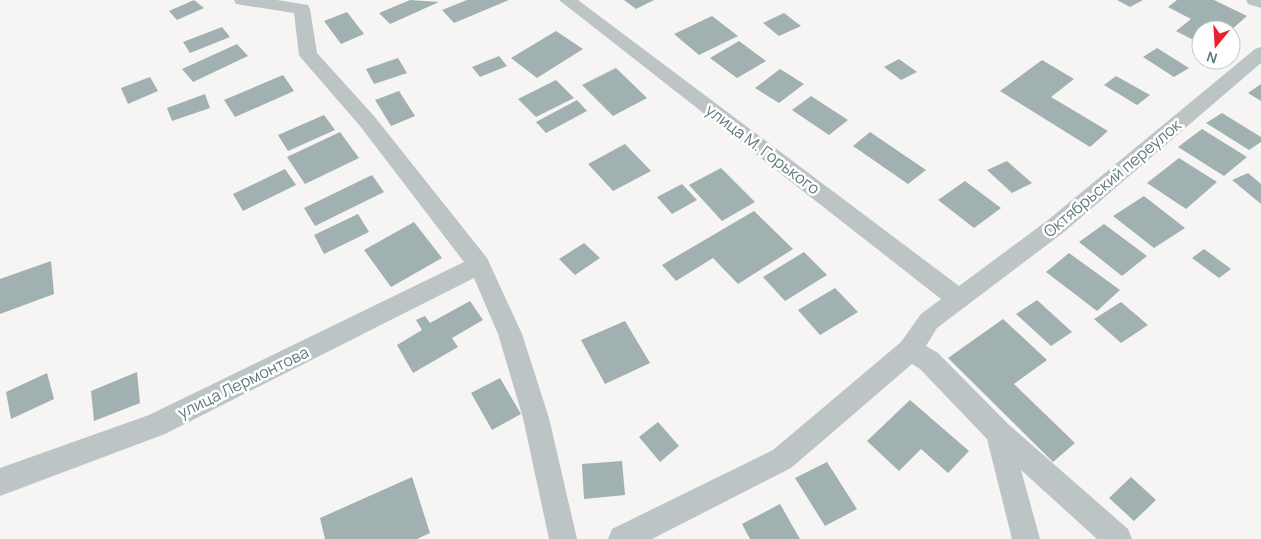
<svg xmlns="http://www.w3.org/2000/svg" width="1261" height="539" font-family="Manrope,sans-serif">
	<style>
		.building { fill: #a1b0b1 }
		.lines { fill: none; stroke-linecap: round; stroke-linejoin: round }
		.street { fill: #bcc4c5; fill-rule: evenodd }
		.labels { text-anchor: middle; stroke-width: 5; stroke-linejoin: round; paint-order: stroke }
		.street-label { font-size: 16px; fill: #607a7f; stroke: #fff }
	</style>
	<rect width="100%" height="100%" fill="#f6f5f3"/>
	<path class="building" d="M194,0L204,8L177,20L169,11Z
		M410,0L439,2L390,24L379,13Z
		M467,0H509L454,23L442,10Z
		M624,0H654L636,9Z
		M1117,0H1143L1130,7Z
		M1177,0H1214L1247,16L1231,30H1201V44L1176,31L1191,19L1168,7Z
		M347,12L364,34L341,44L324,21Z
		M784,13L801,26L779,36L763,23Z
		M712,16L738,36L699,55L674,34Z
		M222,27L230,37L190,53L183,42Z
		M556,31L583,49L537,78L511,58Z
		M739,41L766,61L737,78L710,58Z
		M237,44L248,56L193,82L182,69Z
		M1157,48L1189,68L1174,77L1143,57Z
		M499,56L507,66L480,77L472,67Z
		M398,58L407,73L374,84L366,69Z
		M899,59L917,72L901,80L884,67Z
		M1042,60L1074,79L1051,97L1108,131L1090,147L1000,91Z
		M616,68L647,98L613,116L582,85Z
		M780,69L804,84L779,103L755,88Z
		M283,75L294,91L235,117L224,100Z
		M1116,76L1150,95L1137,105L1104,85Z
		M150,77L158,91L128,104L121,88Z
		M556,80L574,98L536,117L518,99Z
		M1261,84V101L1248,93Z
		M399,91L415,116L391,126L375,100Z
		M205,94L210,108L172,121L167,108Z
		M811,96L848,120L829,135L792,110Z
		M577,100L587,111L546,133L536,122Z
		M1222,113L1261,137V142L1249,150L1206,123Z
		M324,115L335,130L288,151L278,135Z
		M1202,129L1247,157L1224,176L1178,147Z
		M340,132L359,158L305,184L287,157Z
		M870,132L926,170L908,184L853,146Z
		M625,144L651,171L613,191L588,164Z
		M1179,158L1217,182L1186,209L1147,183Z
		M1007,161L1032,183L1012,193L987,170Z
		M721,168L755,202L722,221L689,185Z
		M285,169L296,185L243,211L233,194Z
		M1248,173L1261,184V204L1232,180Z
		M372,175L384,192L315,226L304,208Z
		M965,181L1001,208L974,228L938,200Z
		M682,184L697,200L672,214L657,197Z
		M1144,196L1185,228L1154,248L1113,216Z
		M754,211L793,249L738,284L713,258L676,281L662,265Z
		M358,214L369,232L324,254L314,235Z
		M414,222L442,258L391,287L364,250Z
		M1104,224L1147,256L1122,276L1079,242Z
		M584,243L600,258L575,275L559,259Z
		M1204,249L1231,269L1219,278L1192,258Z
		M804,252L827,275L785,301L763,277Z
		M1069,253L1120,290L1097,311L1046,272Z
		M51,261L54,294L0,314V279Z
		M835,288L858,312L820,335L798,310Z
		M1037,300L1072,332L1051,346L1016,314Z
		M470,301L483,320L452,338L458,347L413,373L397,345L422,330L416,320L425,316L430,323Z
		M1121,302L1148,325L1121,343L1094,319Z
		M1003,319L1047,360L1014,384L1075,443L1053,462L948,358Z
		M625,321L650,363L605,384L581,340Z
		M137,372L140,403L94,421L91,391Z
		M47,373L54,399L11,419L6,392Z
		M500,378L521,414L492,430L471,393Z
		M910,400L969,451L948,473L921,449L899,471L867,441Z
		M658,422L679,446L660,462L639,437Z
		M622,461L625,495L584,499L582,464Z
		M827,462L857,509L825,526L795,478Z
		M412,477L430,533L417,539H325L320,518Z
		M1131,477L1156,500L1134,521L1109,498Z
		M780,504L800,539H750L742,524Z"/>
	<g class="lines">
		<path class="street" d="M234,0H277L308,5L310,9L317,53L374,116L487,258L522,334L549,418L577,539H549L523,418L498,334L474,278L165,434L0,496V468L149,415L464,262L360,126L302,59L299,55L294,13L242,5L236,4Z
			M559,0H578L959,286L1048,220L1255,49L1261,47V63L1064,232L937,328L926,346L938,353L1007,423L1128,529L1132,539H1097L1021,470L1040,539H1012L987,439L920,369L912,364L791,468L652,539H608L612,529L773,450L901,342L921,314L941,299Z
			M1246,0H1261V8L1248,4Z"/>
	</g>
	<g class="labels">
		<g class="street-label">
			<text transform="translate(763 149) rotate(37)" y="6">улица М. Горького</text>
			<text transform="translate(1112 178) rotate(-40)" y="6">Октябрьский переулок</text>
			<text transform="translate(243 382) rotate(-26)" y="6">улица Лермонтова</text>
		</g>
	</g>
	<g transform="translate(1216 45) rotate(198)"><circle r="24" fill="#ffffff" stroke="#bfcacc"/>
	<path d="M0-4L9 19L0 12L-9 19Z" fill="#e8212e"/>
	<text y="-8" font-size="14" font-weight="bold" text-anchor="middle" fill="#607a7f">N</text>
	</g>
</svg>
